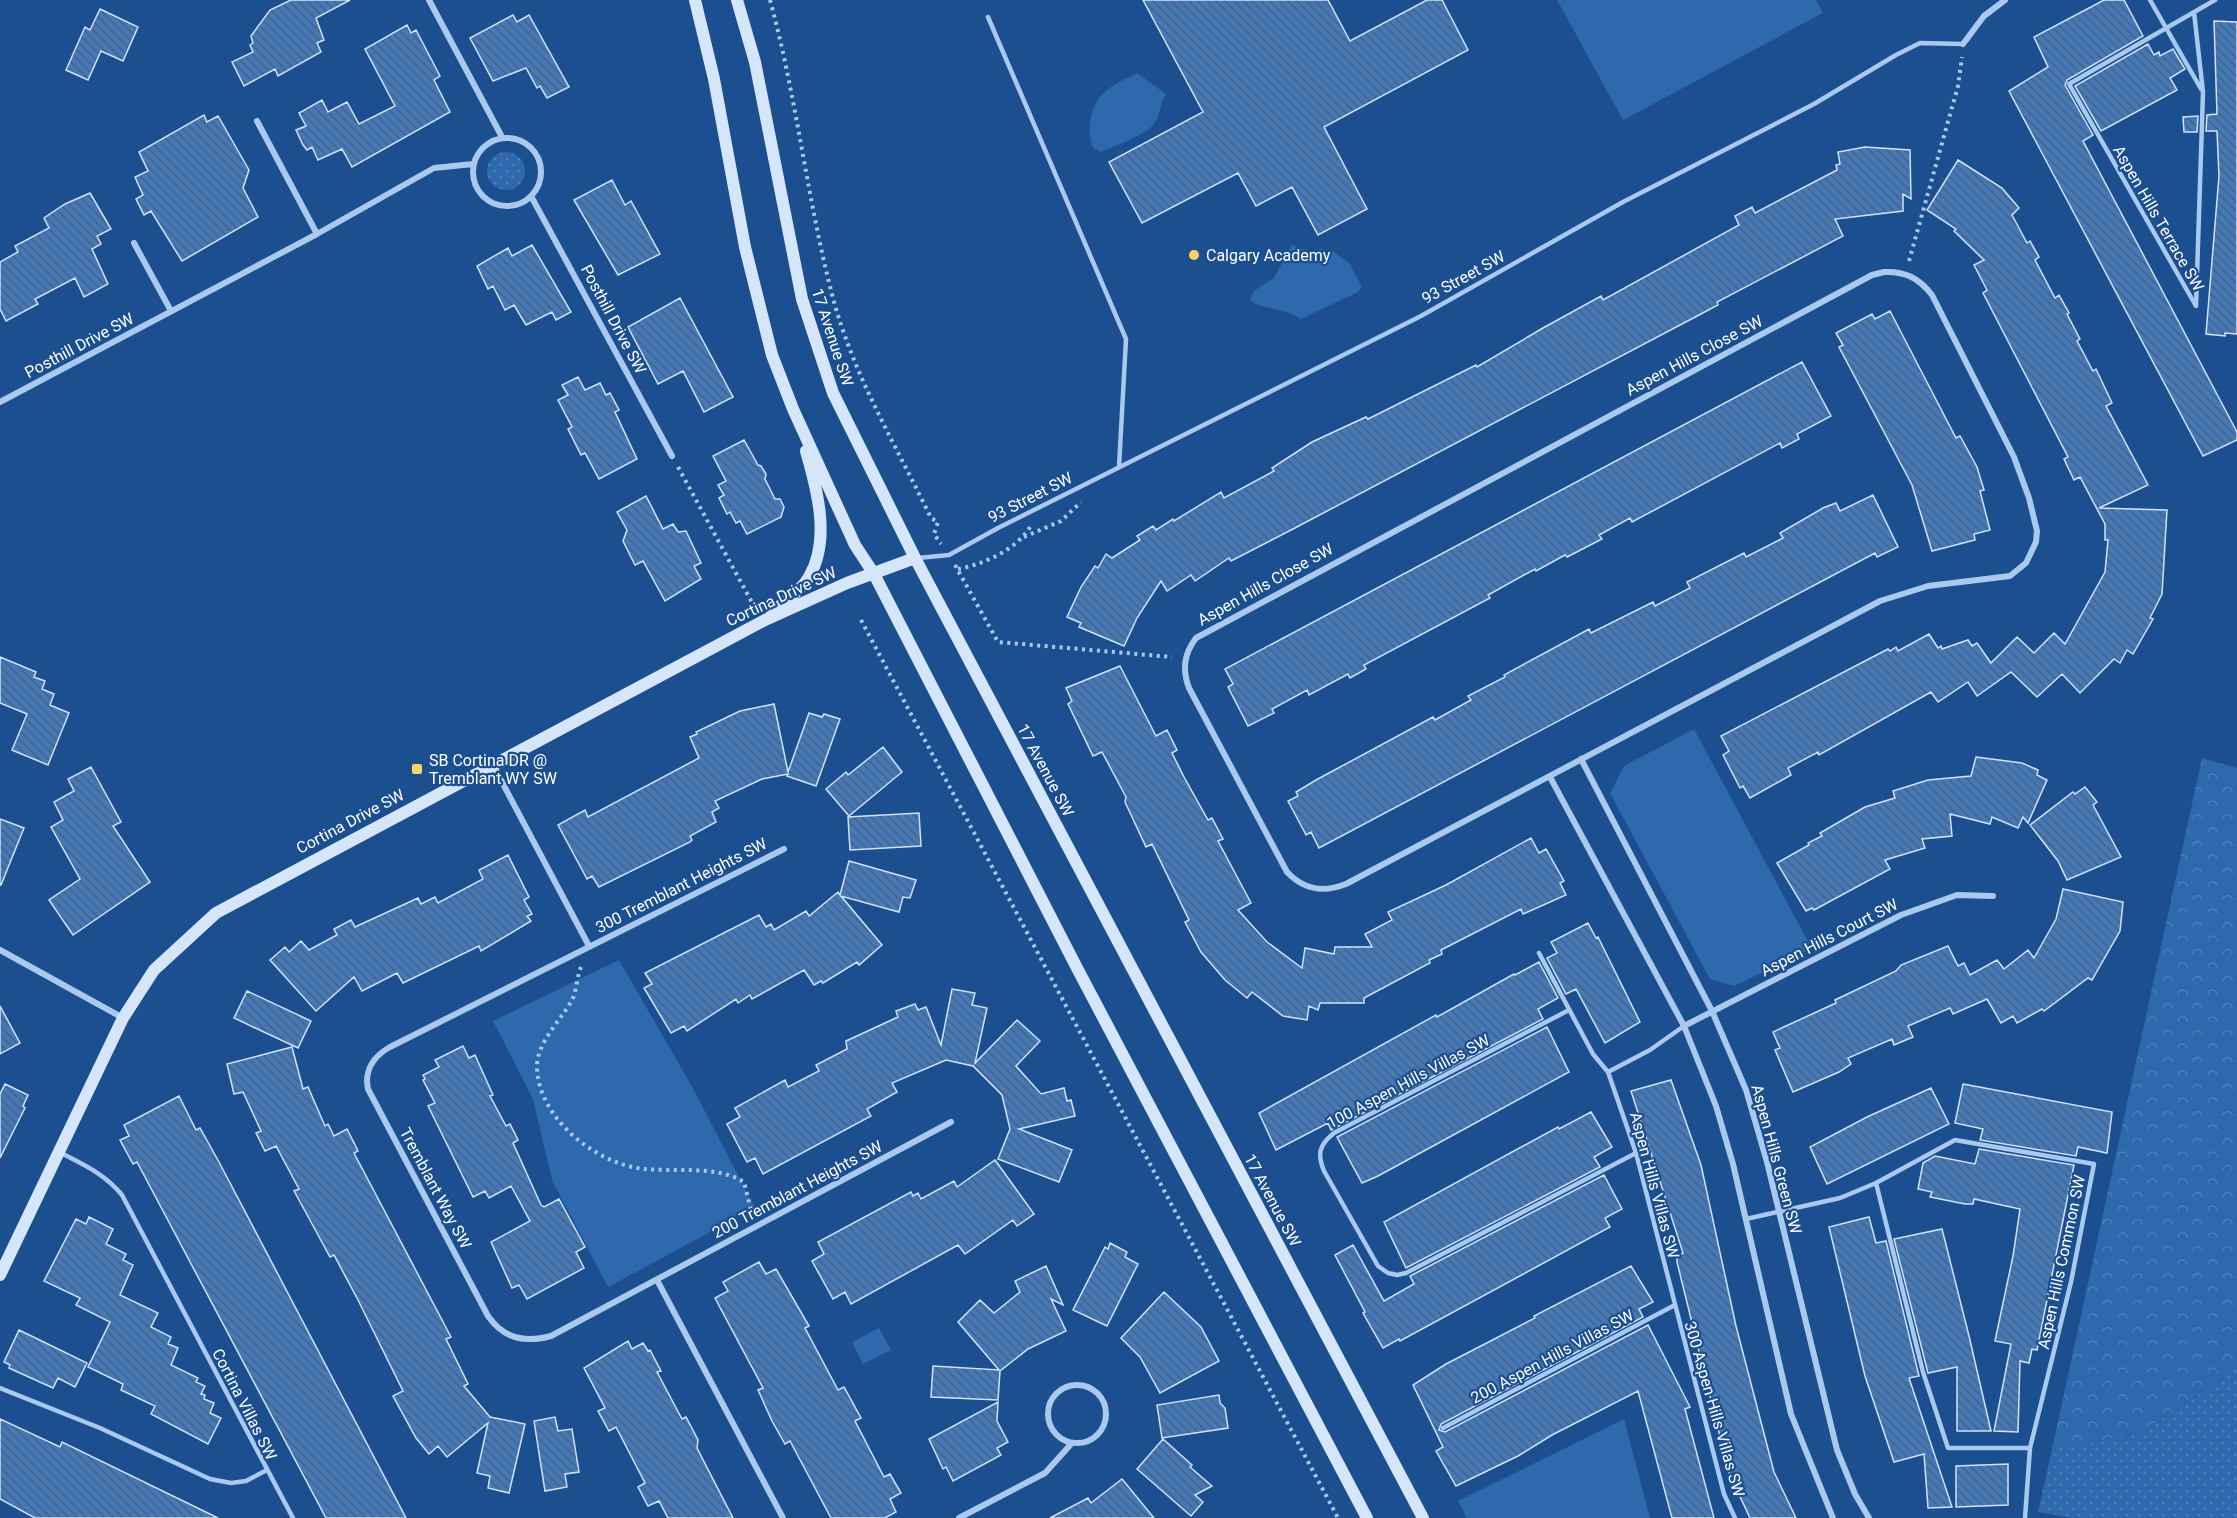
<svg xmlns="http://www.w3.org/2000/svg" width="2237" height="1518" font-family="Roboto,sans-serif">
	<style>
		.grass { fill: url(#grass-dots) }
		.forest { fill: url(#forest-crowns) }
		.green { fill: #2e69ad }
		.building { fill: url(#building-back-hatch); stroke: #cfe3fa; stroke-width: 1.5 }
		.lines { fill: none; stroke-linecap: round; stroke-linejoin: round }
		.path { stroke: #a9c9ee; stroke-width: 4; stroke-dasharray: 3 4.5; stroke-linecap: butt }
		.lane { stroke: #a9c9ee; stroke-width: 4.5 }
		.street { stroke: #a9c9ee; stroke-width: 6 }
		.secondary { stroke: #d6e6fa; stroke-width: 12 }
		.poi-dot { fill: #ffd166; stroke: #1b4f8f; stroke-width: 2 }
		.labels { text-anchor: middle; stroke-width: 4.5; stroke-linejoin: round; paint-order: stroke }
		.street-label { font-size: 16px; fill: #fff; stroke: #1b4f8f }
		.poi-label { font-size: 16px; fill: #fff; stroke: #1b4f8f; text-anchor: start }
	</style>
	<defs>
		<pattern id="grass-dots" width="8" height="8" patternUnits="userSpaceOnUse" patternTransform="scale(1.5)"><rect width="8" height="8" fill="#2e69ad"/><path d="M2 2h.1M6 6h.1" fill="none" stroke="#4d80b9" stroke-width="1.8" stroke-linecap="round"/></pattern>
		<pattern id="forest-crowns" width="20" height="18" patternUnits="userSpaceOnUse" patternTransform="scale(1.5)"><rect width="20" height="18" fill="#2e69ad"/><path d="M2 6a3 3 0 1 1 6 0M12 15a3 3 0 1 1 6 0" fill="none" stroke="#4d80b9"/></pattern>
		<pattern id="building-back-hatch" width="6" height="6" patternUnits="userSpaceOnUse" patternTransform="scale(1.5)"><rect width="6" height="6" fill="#4478b7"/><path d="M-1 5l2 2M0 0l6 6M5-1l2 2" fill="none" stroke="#486282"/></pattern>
	</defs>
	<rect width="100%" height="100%" fill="#1b4f8f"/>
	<path class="grass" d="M487 171a19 19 0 1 1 38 0a19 19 0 1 1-38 0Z
		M2237,1368V1518H2073L2038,1512L2052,1449L2139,1434Z"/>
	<path class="forest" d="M2202,758L2237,768V1368L2139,1434L2052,1449Z"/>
	<path class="green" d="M1557,0H1816L1823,13L1623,120Z
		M1137,73L1166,94C1160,103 1160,118 1153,125C1144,136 1114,146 1101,152L1093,148C1086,129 1090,103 1107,90C1115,83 1128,78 1137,73Z
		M1292,245L1311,251L1321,249L1334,252L1350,264L1362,287L1358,292L1301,319C1284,307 1260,310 1250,300L1254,291L1274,278Z
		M1694,729L1812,949L1734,986L1710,979L1610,793L1624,766Z
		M619,960L694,1090L755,1208L608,1287L552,1180L533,1099L493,1021Z
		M879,1328L891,1350L863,1364L852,1342Z
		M1624,1419L1650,1518H1467L1458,1501Z"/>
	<path class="building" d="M291,0H350L316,18L324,40L317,43L321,52L278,76L275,69L244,86L232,62L253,52L250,45L253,43L251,36L270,10Z
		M1143,0H1328L1350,41L1427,0H1442L1468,50L1324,127L1367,209L1318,235L1292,187L1256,206L1238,173L1142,223L1109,162L1203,112Z
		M2104,0H2124L2143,36L2067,80L2065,85L2093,135L2083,141L2237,432V440L2203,456L2009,91L2048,67L2034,37Z
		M100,9L138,27L123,61L101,51L88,80L66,70L85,27L90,30Z
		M513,15L517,22L529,15L569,87L547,98L540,86L537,88L526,68L493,81L470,38Z
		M2214,21L2237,22V334L2225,333V336L2206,334L2219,176L2217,131H2206L2207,115L2217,114Z
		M407,25L411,33L416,30L440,76L434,80L450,112L352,167L342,149L318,160L312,147L307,150L303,145L296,130L306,126L299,113L322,100L328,112L347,102L359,124L395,106L365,49Z
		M2148,44L2154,55L2159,52L2160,56L2173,49L2185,69L2170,78L2177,90L2101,131L2075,86Z
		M204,115L207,122L218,116L249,170L243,188L258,217L182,261L151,211L144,215L136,199L143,195L135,177L148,171L139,152Z
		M2198,116L2197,132H2184L2183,117Z
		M1865,147L1910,150L1911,199L1903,194V211L1835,219L1843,236L1717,302L1718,305L1699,315L1293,529L1231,561L1229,558L1195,581L1191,575L1167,591L1161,581L1137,618L1124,646L1079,627L1081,623L1067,617L1081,587L1095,566L1098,568L1106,554L1112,558L1140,540L1137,536L1153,526L1156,530L1173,519L1174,521L1221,492L1224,498L1274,471L1272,468L1312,442L1366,417L1368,419L1476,365L1477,367L1543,328L1601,296L1603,300L1739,225L1735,216L1752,207L1755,213L1837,170L1836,165L1840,164L1838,152Z
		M1958,160L2002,188L2019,208L2012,215L2027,243L2030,241L2039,257L2035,260L2055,298L2059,295L2069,313L2067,314L2080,339L2077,341L2093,371L2096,369L2112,403L2106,406L2148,485L2099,508L2167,510L2162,594L2150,618L2153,619L2133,654L2127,650L2120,663L2114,659L2080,693L2062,674L2037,697L2011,672L1977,696L1968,682L1938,702L1931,692L1819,755L1818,752L1788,768L1791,775L1750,798L1743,786L1740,788L1723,755L1729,751L1721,736L1888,649L1890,651L1896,647L1898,651L1929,634L1938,648L1941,646L1942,649L1968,640L1972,646L1977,643L1991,663L2017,637L2034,653L2054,633L2065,644L2105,572L2108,540H2105V524L2080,477L2074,480L2064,459L2068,457L1983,293L1987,290L1974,265L1984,260L1954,231L1956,229L1927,210Z
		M612,180L625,205L631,201L660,254L618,275L574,200Z
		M90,193L111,229L97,236L101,244L92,249L108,284L84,297L75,278L35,299L38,304L6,321L0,309V262L18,252L15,246L49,228L44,218L65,204Z
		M532,245L571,312L556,320L552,312L526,325L514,305L505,310L493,286L488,289L477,266L508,248L512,256Z
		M680,298L733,397L704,412L683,371L658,384L628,327Z
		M1890,311L1956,438L1960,436L1977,467L1984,490L1980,491L1990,530L1974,534L1975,540L1932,551L1912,485L1839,347L1843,345L1836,333L1872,314L1875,319Z
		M1802,362L1831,416L1797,434L1799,439L1782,448L1780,443L1632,522L1630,518L1599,535L1602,539L1567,557L1565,555L1536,571L1535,569L1488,595L1490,598L1364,665L1366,669L1350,678L1348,674L1309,695L1307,690L1272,709L1274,713L1248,726L1228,687L1233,684L1225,669Z
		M578,377L585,390L600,383L606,395L610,393L619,410L615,412L637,459L599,479L585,453L581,455L568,429L572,427L558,400L568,395L562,385Z
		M744,440L758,465L761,466L766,474L765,479L775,499H780L784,507L781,517L747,534L740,521L736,523L730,512L727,514L719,498L724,495L718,485L726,481L713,456Z
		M1873,495L1898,547L1877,557L1875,553L1319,848L1311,832L1306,835L1304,831L1288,801L1298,796L1296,792L1316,780L1433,717L1435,720L1471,700L1468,696L1505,677L1504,675L1589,629L1591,633L1653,602L1655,606L1690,588L1687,582L1744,553L1746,557L1783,538L1780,533L1823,508L1836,503L1840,511Z
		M646,496L663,529L673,524L678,532L686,531L701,563L694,566L701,579L665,601L643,561L635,565L623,541L627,530L617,512Z
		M0,657L36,672L34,677L45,681L42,689L54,694L50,705L69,713L48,765L12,750L27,714L0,703Z
		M1120,666L1156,736L1167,730L1177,750L1172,753L1184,777L1208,820L1212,818L1223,839L1218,841L1251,903L1238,910L1267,942L1302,968L1305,948L1334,954L1335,947H1372L1365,934L1392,920L1388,912L1446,885L1531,838L1539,853L1546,849L1564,881L1560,883L1566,895L1523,914L1521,909L1441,950L1442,954L1429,960L1430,963L1364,998V1003H1320L1318,1010L1309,1006L1307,1020L1283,1016L1252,992L1247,998L1225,980L1201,952L1185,922L1189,920L1152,844L1146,847L1125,802L1126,797L1102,752L1093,756L1068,704L1072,701L1066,688Z
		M774,704L788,772L809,713L822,717L824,714L840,719L816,786L787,776L788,774L762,779L715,801L719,808L712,812L716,822L690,836L692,840L690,842L599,887L592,876L587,879L558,825L585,810L588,817L699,758L690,737L697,734L696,732L740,711Z
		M883,747L902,772L849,816L826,789L846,772L848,775Z
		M1976,757L2022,763L2038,770L2037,775L2047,780L2028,823L2023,817L2018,828L1992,817L1990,824L1950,814L1952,836L1922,839L1925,848L1885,860L1890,869L1814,910L1812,908L1806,911L1777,863L1809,845L1808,843L1822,836L1820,833L1846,818L1865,807L1895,798L1893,791L1928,780L1971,776Z
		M91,767L121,822L113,826L150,882L73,935L49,900L80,879L51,827L63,820L54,802L74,791L68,779Z
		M2085,787L2097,802L2093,805L2121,857L2067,880L2058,861L2030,825L2073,792L2075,794Z
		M919,813L921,846L850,850L848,817Z
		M0,819L24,828L1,885H0Z
		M508,855L529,897L524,900L532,914L527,916L531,921L481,951L479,946L403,983L397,973L362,991L354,977L316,1011L270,960L285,947L289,952L301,941L309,950L337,935L334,929L351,920L355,927L418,898L421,904L435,897L438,903L483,879L479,870Z
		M849,861L916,880L910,898L903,897L899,912L841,896L882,945L859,965L857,962L823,983L821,981L814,985L804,970L752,999L750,995L738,1003L736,999L687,1031L684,1026L671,1033L644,988L652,984L645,973L759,915L766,927L771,924L774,930L806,911L809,916L838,892L840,895Z
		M2063,889L2123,902L2120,931L2092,980L2088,978L2044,1011L2042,1009L2017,1023L2013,1016L2001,1023L1987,999L1953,1014L1950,1008L1908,1026L1913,1037L1894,1045L1892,1039L1848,1058L1851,1064L1839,1072L1793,1092L1775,1050L1780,1048L1773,1032L1836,1003L1835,1000L1896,971L1901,965L1948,946L1958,966L1964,963L1970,975L1997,960L2004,969L2028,950L2034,958L2056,919Z
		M1588,923L1596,938L1598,937L1640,1022L1605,1043L1576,989L1566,994L1547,958L1557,953L1551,942Z
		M1539,962L1558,998L1538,1009L1543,1019L1331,1130L1328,1123L1276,1150L1259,1113L1436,1015L1437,1017L1514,974L1515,975Z
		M952,989L975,993L972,1005L987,1008L975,1063L1017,1020L1040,1041L1016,1066L1041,1094L1064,1088L1067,1101L1071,1100L1075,1116L1019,1129L1072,1150L1059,1182L998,1159L1010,1129L1002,1095L973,1066L946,1060L892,1083L897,1092L867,1109L871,1116L763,1174L755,1158L747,1162L727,1124L740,1117L735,1108L785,1080L788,1087L819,1071L816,1065L847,1049L846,1041L898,1017L896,1011L915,1004L918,1010L926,1007L941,1045Z
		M247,991L311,1021L298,1048L234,1018Z
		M0,1006L20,1043L0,1054Z
		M1547,1027L1569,1072L1378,1176L1362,1183L1337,1137Z
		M463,1046L469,1058L475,1055L493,1095L490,1096L506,1126L510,1124L518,1140L513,1143L541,1205L544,1207L559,1199L585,1247L576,1252L584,1268L527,1299L519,1285L512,1288L491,1242L530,1221L511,1186L489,1198L485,1191L473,1197L428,1106L435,1103L423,1080L425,1079L423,1075L439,1067L435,1060Z
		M292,1047L303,1089L308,1087L325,1126L328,1124L334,1136L347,1129L358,1151L354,1153L451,1337L446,1339L468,1384L464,1386L490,1417L525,1424L509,1493L488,1488L490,1476L477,1473L488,1423L447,1457L438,1446L429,1454L416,1438L393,1396L403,1391L358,1300L334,1255L330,1257L305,1211L294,1191L299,1189L276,1146L265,1151L256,1133L261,1131L243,1092L234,1094L227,1064Z
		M1671,1080L1701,1165L1736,1326L1774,1472L1796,1518H1750L1729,1473L1677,1262V1256L1683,1253L1631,1091Z
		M5,1084L28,1095L23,1106L25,1108L0,1158V1094Z
		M1963,1084L2112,1112L2107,1153L2078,1147L2076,1156L1980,1140L1983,1129L1955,1123Z
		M1931,1088L1949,1124L1827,1184L1810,1147L1867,1117Z
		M179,1096L196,1130L200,1128L219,1162L406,1518H326L137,1162L133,1164L120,1140L129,1136L124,1125Z
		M1591,1112L1612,1147L1594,1157L1600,1167L1406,1268L1384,1222L1558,1127L1559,1129Z
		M1979,1149L2074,1165L2037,1350L2032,1349L2029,1363L2020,1361L2018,1432L1994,1431L2011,1344L1995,1341L2013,1256L2020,1209L1974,1199L1973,1204H1965L1930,1197L1932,1192L1918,1189L1923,1163L1935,1156L1975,1164Z
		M995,1160L1034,1214L1017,1226L1013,1220L965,1254L958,1245L851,1304L845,1292L833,1299L812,1261L824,1254L818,1242L911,1192L913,1196L918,1193L921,1199L954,1181L957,1187Z
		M1604,1175L1622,1209L1605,1218L1610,1227L1400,1341L1399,1339L1383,1348L1363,1313L1365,1312L1335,1255L1353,1245L1384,1301L1414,1284L1410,1276Z
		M89,1217L113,1229L106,1244L126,1254L123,1260L133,1265L120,1295L158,1313L151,1327L171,1337L168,1344L178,1348L171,1365L198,1378L196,1382L205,1386L201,1394L205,1395L204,1399L214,1403L210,1413L221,1418L208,1444L151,1414L155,1406L121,1390L123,1384L88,1367L110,1322L76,1305L80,1298L44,1281L76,1219L86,1224Z
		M1869,1217L1876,1243L1886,1241L1919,1376L1909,1378L1952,1507L1928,1508L1924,1454L1894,1462L1865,1376L1829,1227Z
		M1942,1229L1969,1336L1991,1431H1957V1367L1928,1373L1894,1239Z
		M1110,1243L1127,1252L1125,1257L1138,1264L1107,1326L1073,1310L1105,1247L1108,1249Z
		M759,1262L766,1274L776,1269L809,1326L805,1328L838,1390L844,1387L861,1418L855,1421L884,1477L890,1474L901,1493L890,1499L896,1512L885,1518H831L790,1441L785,1444L772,1421L758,1390L763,1388L715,1298L728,1291L723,1282Z
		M1046,1266L1063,1305L1051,1299L1066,1331L1028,1349L1000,1371L998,1400L931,1397L933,1366L999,1370L958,1322L980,1300L994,1313L1020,1292L1015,1281Z
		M1631,1266L1653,1302L1639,1309L1643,1317L1441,1424L1439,1430L1445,1432L1648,1325L1690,1407L1685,1409L1714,1518H1672L1638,1391L1552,1435L1518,1456L1456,1486L1436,1451L1443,1447L1413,1385L1446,1364L1535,1318L1534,1316Z
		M1164,1292L1201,1327L1219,1361L1160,1393L1140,1357L1121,1338Z
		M19,1330L87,1363L75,1387L58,1378L53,1388L9,1368L10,1365L4,1362Z
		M628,1341L632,1349L643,1343L648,1351L650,1350L661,1371L657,1372L682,1419L686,1417L698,1440L697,1448L733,1518H668L659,1501L648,1506L638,1487L645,1483L616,1427L609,1431L598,1411L605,1408L584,1368Z
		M1219,1395L1220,1403L1225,1408L1228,1428L1162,1438L1157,1405Z
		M998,1402L997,1421L1008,1442L997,1448L1001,1455L953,1481L946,1467L943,1469L929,1439Z
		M555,1417L558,1431L572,1429L579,1472L565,1474L567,1487L545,1491L534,1421Z
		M0,1419L60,1447L62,1442L218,1518H35L0,1499Z
		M1163,1439L1192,1465L1190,1467L1212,1486L1195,1495L1203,1502L1191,1516L1137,1469Z
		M2008,1464V1505L1956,1507V1466Z
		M1122,1479L1154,1518H1050L1088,1498L1091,1503Z"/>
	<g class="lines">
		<path class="path" d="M770,0C797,98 807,200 833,298C854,377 896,445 931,518L938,522L934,534L941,544
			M1909,261L1958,86L1962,57
			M678,467L755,608
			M1024,537L1061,521L1081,502
			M955,565L998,642L1172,657
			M958,569C984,564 1016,550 1030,527
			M861,620L1338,1518
			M581,967C577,976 577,988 573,998C563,1018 537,1042 537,1066C537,1118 597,1165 645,1169C677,1172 716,1165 744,1182L752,1214"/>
		<path class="lane" d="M2150,0L2201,89
			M2194,12L2203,92L2196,306L2069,84L2215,0
			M988,17L1126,339L1119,467
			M918,558L949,555L998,528L1421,316L1623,202L1814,104L1896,55L1920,43L1963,44
			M1539,953L1593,1054L1608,1072
			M1569,1010L1334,1133C1319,1145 1317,1154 1324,1171L1378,1266L1388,1273L1397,1275L1406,1273L1636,1153
			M1684,1026L1650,1050L1608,1072L1636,1153L1724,1494L1735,1518
			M61,1153C84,1165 105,1174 122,1195L293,1518
			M1876,1183L1923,1372L1948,1448H2030
			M1746,1219L1840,1198L1876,1183L1955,1140L2094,1164L2071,1282L2030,1448L2025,1518
			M0,1388L100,1428L210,1479L231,1483L246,1481L267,1470
			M1443,1428L1673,1306"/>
		<path class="street" d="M429,0L502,137
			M1963,44L1984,16L2005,0
			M257,121L317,234
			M473 172a34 34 0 1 1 68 0a34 34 0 1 1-68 0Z
			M531,196L672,456
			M134,243L171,311
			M1884,272C1905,271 1919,278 1932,295L2014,457L2029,498L2037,531L2036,542L2026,563L2010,576L1928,586L1880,601L1346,884C1323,893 1304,890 1287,872L1189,688C1182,669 1184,654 1196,638L1872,275Z
			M0,402L317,234L434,168L473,164
			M1581,759L1712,1011L1746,1090L1767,1162L1837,1450L1855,1494L1869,1518
			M493,765L589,946
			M1550,777L1684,1026L1716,1106L1733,1164L1791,1414L1833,1518
			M784,849L390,1047C374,1056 364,1070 368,1089L488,1316C504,1339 525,1343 551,1336L951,1122
			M0,950L123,1018
			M1684,1026L1901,915L1957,895L1993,896
			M657,1280L783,1518
			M1048 1414a29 29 0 1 1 58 0a29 29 0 1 1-58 0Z
			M959,1518L1045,1473L1072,1443"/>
		<path class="secondary" d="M695,0L714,79L745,247L772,355L793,409L855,545L874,574L1077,968L1367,1518
			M737,0L755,62L802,299L833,393L915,558L1423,1518
			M772,613C783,602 802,590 809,577C831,540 817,489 806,451
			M0,1275L123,1018L154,970L216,913L765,620L847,583L915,558"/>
	</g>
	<g class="poi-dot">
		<circle cx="1194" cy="255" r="6"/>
		<rect x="411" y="763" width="12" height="12" rx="3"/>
	</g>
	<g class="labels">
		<g class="street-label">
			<text transform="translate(2159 218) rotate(60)" y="6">Aspen Hills Terrace SW</text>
			<text transform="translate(1463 277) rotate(-29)" y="6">93 Street SW</text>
			<text transform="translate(614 319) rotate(62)" y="6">Posthill Drive SW</text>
			<text transform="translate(833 337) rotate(72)" y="6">17 Avenue SW</text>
			<text transform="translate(79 345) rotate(-28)" y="6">Posthill Drive SW</text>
			<text transform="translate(1694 355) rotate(-28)" y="6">Aspen Hills Close SW</text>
			<text transform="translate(1030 497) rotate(-27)" y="6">93 Street SW</text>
			<text transform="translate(1265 584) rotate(-29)" y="6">Aspen Hills Close SW</text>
			<text transform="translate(781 596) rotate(-25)" y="6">Cortina Drive SW</text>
			<text transform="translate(1046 770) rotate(62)" y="6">17 Avenue SW</text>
			<text transform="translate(350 821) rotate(-28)" y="6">Cortina Drive SW</text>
			<text transform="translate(681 885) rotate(-27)" y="6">300 Tremblant Heights SW</text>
			<text transform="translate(1829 937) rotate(-27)" y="6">Aspen Hills Court SW</text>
			<text transform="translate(1408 1081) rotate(-28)" y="6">100 Aspen Hills Villas SW</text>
			<text transform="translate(1777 1159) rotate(75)" y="6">Aspen Hills Green SW</text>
			<text transform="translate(1655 1185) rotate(75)" y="6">Aspen Hills Villas SW</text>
			<text transform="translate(436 1188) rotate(62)" y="6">Tremblant Way SW</text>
			<text transform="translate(797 1189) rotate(-28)" y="6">200 Tremblant Heights SW</text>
			<text transform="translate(1273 1200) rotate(62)" y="6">17 Avenue SW</text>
			<text transform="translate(2061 1262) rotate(-78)" y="6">Aspen Hills Common SW</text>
			<text transform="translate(1552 1356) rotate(-28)" y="6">200 Aspen Hills Villas SW</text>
			<text transform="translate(245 1404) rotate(63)" y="6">Cortina Villas SW</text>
			<text transform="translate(1715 1409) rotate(74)" y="6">300 Aspen Hills Villas SW</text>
		</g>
		<g class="poi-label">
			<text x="1206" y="261">Calgary Academy</text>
			<text x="429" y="766">SB Cortina DR @<tspan x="429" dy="18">Tremblant WY SW</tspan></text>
		</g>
	</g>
</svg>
